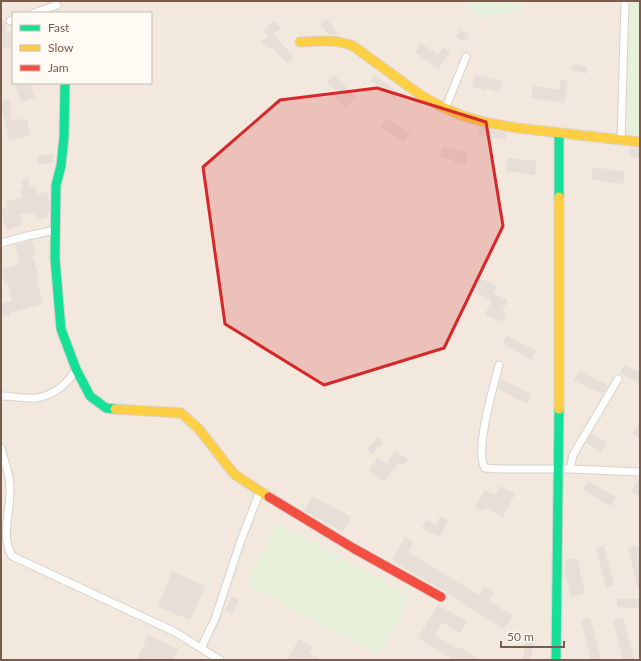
<svg xmlns="http://www.w3.org/2000/svg" width="641" height="661" font-family="Lato,sans-serif">
	<style>
		.residential { fill: #f2e8de; fill-rule: evenodd }
		.green { fill: #e7f0db }
		.building { fill: #e6ded7 }
		.lines { fill: none; stroke-linecap: round; stroke-linejoin: round }
		.street-casing { stroke: #d7d1cb; stroke-width: 9 }
		.fast-casing { stroke: #d9d2cb; stroke-width: 11 }
		.slow-casing { stroke: #d9d2cb; stroke-width: 11 }
		.jam-casing { stroke: #d9d2cb; stroke-width: 11 }
		.street { stroke: #fefefd; stroke-width: 7 }
		.fast { stroke: #16e098; stroke-width: 9 }
		.slow { stroke: #ffcf43; stroke-width: 9 }
		.jam { stroke: #f24e42; stroke-width: 9 }
		.marked { fill: #d62828; fill-opacity: 0.2; stroke: #d62828; stroke-width: 3; stroke-linejoin: round }
	</style>
	<rect width="100%" height="100%" fill="#f9f5f0"/>
	<path class="residential" d="M1,1H640V660H1ZM13,13H151V83H13Z"/>
	<path class="green" d="M464,1H521V10L482,19Z
		M618,1H640V144L629,135Z
		M278,524L411,597L378,656L246,583Z"/>
	<path class="building" d="M1,19H3L7,33L13,31V46L1,49Z
		M327,19L337,33L335,35L328,34L320,24Z
		M275,21L281,28L273,34L294,57L287,63L272,47L269,50L261,42L268,36L264,30Z
		M459,30L469,34L466,42L456,37Z
		M421,43L438,55L443,48L450,53L438,69L415,52Z
		M573,63L587,67L586,74L571,70Z
		M475,74L502,81L499,92L486,88L485,91L472,87Z
		M334,75L356,97L346,107L334,96L338,92L327,82Z
		M375,75L399,93L395,98L370,81Z
		M561,80L568,81L564,103L531,98L533,86L559,90Z
		M15,83H30L35,98L21,102Z
		M10,99L11,120L27,119L30,136L9,140L3,114H1V100Z
		M387,118L410,132L404,142L381,128Z
		M480,127L506,133L505,140L478,135Z
		M442,147L468,151L466,165L454,163V160L440,157Z
		M630,148L640,150V158L629,156Z
		M53,154L54,162L38,165L37,156Z
		M508,158L536,161L535,175L506,171Z
		M593,167L625,172L623,184L591,179Z
		M28,179L30,187L35,186L37,194L47,192L50,206V211L47,212L48,217L37,220L35,212L19,215L22,225L6,230L1,209L6,207L5,202L22,197L20,190L23,189L22,180Z
		M32,240L36,255H32L39,277H36L43,304L9,313L10,315L1,318V304L12,301L8,284L5,285L1,270L20,264L15,245Z
		M479,278L497,286L493,293L508,300L502,312L506,313L502,322L485,314L492,300L473,291Z
		M507,336L536,351L532,360L503,344Z
		M624,365L640,373V383L620,373Z
		M579,371L608,385L603,394L574,381Z
		M501,379L531,394L527,404L498,389Z
		M640,422V439L632,434Z
		M592,434L607,442L601,452L586,443Z
		M379,437L384,443L372,454L366,449Z
		M394,451L408,459L404,466L399,462L384,482L369,470L378,458L387,464Z
		M640,477V496L631,491Z
		M588,481L616,497L611,506L583,490Z
		M500,486L515,494L503,517L485,508L483,511L475,507L485,490L496,495Z
		M312,496L351,517L343,532L304,511Z
		M440,516L448,520L440,537L422,528L426,520L436,525Z
		M405,537L414,542L408,552L479,595L484,587L494,593L489,601L513,616L504,629L444,591L392,561Z
		M604,546L614,585L606,588L596,548Z
		M638,546L640,557V586L637,587L628,548Z
		M577,558L585,593L571,597L564,570L567,569L565,560Z
		M172,571L205,586L190,620L158,607Z
		M232,596L239,599L232,614L225,611Z
		M617,599H640V608L617,607Z
		M438,605L467,622L460,633L442,622L435,635L458,649L459,647L482,660H454L418,638Z
		M623,617L634,659L629,660H623L613,620Z
		M590,618L601,660H591L581,620Z
		M527,634L535,635L531,660L523,658Z
		M148,635L178,649L173,660H137Z
		M299,639L313,647L310,653L322,660H287Z"/>
	<g class="lines">
		<defs>
			<path id="street" d="M34,13L57,5
				M10,21L13,20
				M445,109L466,57
				M621,140L625,1
				M1,243L27,236L56,230
				M499,365C494,385 474,451 485,468L498,469H570L640,472
				M1,396C13,396 24,399 36,398C53,396 69,383 76,369
				M1,448C4,461 10,474 10,487C11,510 0,536 12,556L175,632L220,660
				M570,469L573,455L618,379
				M201,648L215,619L240,543L260,491"/>
			<path id="fast" d="M65,83L64,137L61,166L56,185L55,259L61,329L76,369L90,396L106,408L115,409
				M559,133V197
				M556,660L559,409"/>
			<path id="slow" d="M300,42C319,41 336,39 353,46L422,96L442,107L463,116L484,122L517,128L640,142
				M559,197V409
				M115,409L181,413L198,428L234,474L269,497"/>
			<path id="jam" d="M269,497L353,548L441,597"/>
		</defs>
		<use href="#street" class="street-casing"/>
		<use href="#fast" class="fast-casing"/>
		<use href="#slow" class="slow-casing"/>
		<use href="#jam" class="jam-casing"/>
		<use href="#street" class="street"/>
		<use href="#fast" class="fast"/>
		<use href="#slow" class="slow"/>
		<use href="#jam" class="jam"/>
	</g>
	<path class="marked" d="M377,88L486,122L503,226L444,348L324,385L225,324L203,167L280,100Z"/>
	<rect width="641" height="661" fill="none" stroke="#7a5c4d" stroke-width="4"/>
	<rect x="12" y="12" width="140" height="72" fill="#fffaf3" stroke="#cabbb1"/>
	<rect x="20" y="25" width="20" height="6" fill="#16e098" stroke="#cabbb1"/>
	<text x="48" y="32" font-size="12" fill="#7a5c4d">Fast</text>
	<rect x="20" y="45" width="20" height="6" fill="#ffcf43" stroke="#cabbb1"/>
	<text x="48" y="52" font-size="12" fill="#7a5c4d">Slow</text>
	<rect x="20" y="65" width="20" height="6" fill="#f24e42" stroke="#cabbb1"/>
	<text x="48" y="72" font-size="12" fill="#7a5c4d">Jam</text>
	<path d="M501 641v6h63v-6" fill="none" stroke="#7a5c4d" stroke-width="2"/>
	<text x="507" y="641" font-size="12" fill="#7a5c4d" stroke="#fffaf3" stroke-width="3" paint-order="stroke">50 m</text>
</svg>
